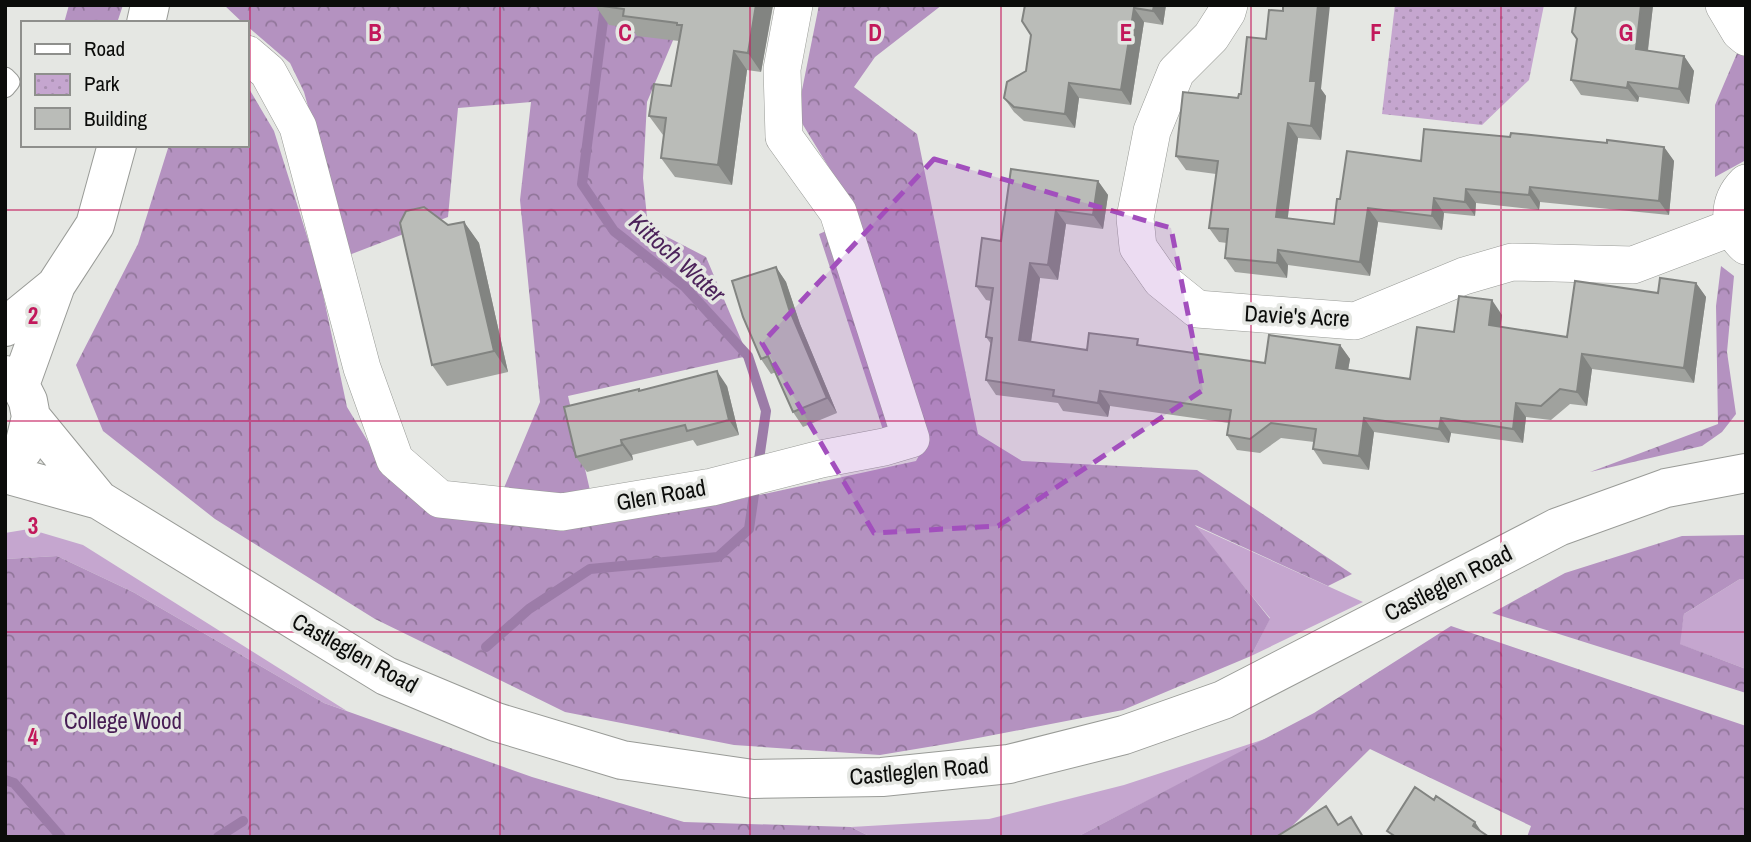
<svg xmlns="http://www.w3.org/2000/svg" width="1751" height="842" font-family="'Archivo Narrow',sans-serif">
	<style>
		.green { fill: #c5a6cf }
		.forest { fill: url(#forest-crowns) }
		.park { fill: url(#park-dots) }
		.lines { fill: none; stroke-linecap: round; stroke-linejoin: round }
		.stream { stroke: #9c7ca8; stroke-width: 10 }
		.service-casing { stroke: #999b97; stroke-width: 21 }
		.minor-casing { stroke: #999b97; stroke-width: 38 }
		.tertiary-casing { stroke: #999b97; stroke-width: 40 }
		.service { stroke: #fff; stroke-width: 19 }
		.minor { stroke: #fff; stroke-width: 37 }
		.tertiary { stroke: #fff; stroke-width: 38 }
		.wall { fill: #a0a29e }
		.shaded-wall { fill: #828481 }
		.building { fill: #babcb8; stroke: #828481; stroke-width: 2 }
		.marked { fill: #a24fbd; fill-opacity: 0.2; stroke: #a24fbd; stroke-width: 5; stroke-dasharray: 14 9; stroke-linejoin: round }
		.grid { fill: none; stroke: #c2185b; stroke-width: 2; stroke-opacity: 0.55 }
		.labels { text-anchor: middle; stroke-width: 7; stroke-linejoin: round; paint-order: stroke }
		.street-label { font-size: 23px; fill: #0b0c0a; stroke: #e5e7e3 }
		.park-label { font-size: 23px; fill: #471d54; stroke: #e5e7e3 }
		.water-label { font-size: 24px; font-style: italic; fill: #4c225a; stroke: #e5e7e3 }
		.grid-label { font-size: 23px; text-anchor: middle; font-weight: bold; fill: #c2185b; stroke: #e5e7e3; stroke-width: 7; stroke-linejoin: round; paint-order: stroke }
	</style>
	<defs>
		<pattern id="forest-crowns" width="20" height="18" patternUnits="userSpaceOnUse" patternTransform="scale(1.75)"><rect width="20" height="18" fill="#b492c0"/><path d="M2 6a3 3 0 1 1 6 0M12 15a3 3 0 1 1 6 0" fill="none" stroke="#91769a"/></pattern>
		<pattern id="park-dots" width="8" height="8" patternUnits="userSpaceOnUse" patternTransform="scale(1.75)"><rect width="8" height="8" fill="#c5a6cf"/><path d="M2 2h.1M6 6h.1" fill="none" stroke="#a88eb0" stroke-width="1.8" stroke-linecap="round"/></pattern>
	</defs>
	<rect width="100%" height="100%" fill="#e5e7e3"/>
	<path class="green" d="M1193,525L1363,602L1251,656L1270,618Z
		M29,529L83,545L347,711L324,703L133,592L57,556L5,559V533Z
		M1740,579H1746V669L1679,644L1684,614Z
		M1268,738L1077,837H871L851,827L989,819L1124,785Z"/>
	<path class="forest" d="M69,5H123L117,23H64Z
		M224,5H681L674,38L647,102L643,178L648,227L706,257L748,356L568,396L592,499L501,495L540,402L520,200L531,102L458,108L448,217L349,255L304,92L290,63L247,26V23H243Z
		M819,5H942L875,57L854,87L917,134L978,434L1022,461L1197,470L1352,574L1328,586L1195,525L1270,619L1251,656L1123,710L952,743L880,755L734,745L565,712L375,619L215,519L103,431L76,365L138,244L169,145H247L248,87L274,131L318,271L347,407L387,473L436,513L718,504L916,461L928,439L883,430L819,234L859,217L797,115Z
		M1738,51L1746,58V160L1715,177V105Z
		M1721,266L1734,276L1727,352L1736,414L1722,432L1702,446L1590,472L1718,424L1716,306Z
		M1746,535V579H1740L1684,614L1680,644L1746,669V693L1492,613L1565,573L1682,536Z
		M57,556L133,592L324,703L532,777L684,822L851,827L871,837H5V559Z
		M1451,626L1746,726V837H1527L1531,826L1370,749L1281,837H1077L1314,713Z"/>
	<path class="park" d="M1395,5H1544L1529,80L1482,125L1382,114Z"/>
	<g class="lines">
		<path class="stream" d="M486,647L529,609L590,569L718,557L749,529L766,411L748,356L684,286L614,231L582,184L605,5
			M5,780L14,783L61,837
			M218,837L243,821"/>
		<defs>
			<path id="service" d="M5,77L10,82L5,88"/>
			<path id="minor" d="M1229,5L1227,12L1211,37L1176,72L1152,131L1135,218L1138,247L1161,280L1197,309L1355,321L1464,276L1512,262L1633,265L1733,227
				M1724,5L1740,32L1746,37
				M247,54L268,72L298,127L362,368L395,460L440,499L562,512L712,487L821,459L884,447L911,439L838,212L784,137L782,69L794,5
				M1746,183C1728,201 1726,228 1746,246"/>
			<path id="tertiary" d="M146,23L150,5
				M5,327L54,287
				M5,375L20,385L28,401L31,417L23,450L5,466
				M20,385L56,285L95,225L117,145
				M31,417L99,500
				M5,474L99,500L386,676L496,722L622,760L753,779L882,777L1009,764L1124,735L1223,700L1558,527L1666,488L1746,473"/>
		</defs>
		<use href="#service" class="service-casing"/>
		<use href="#minor" class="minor-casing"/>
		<use href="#tertiary" class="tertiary-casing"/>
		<use href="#service" class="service"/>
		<use href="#minor" class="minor"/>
		<use href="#tertiary" class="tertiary"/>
	</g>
	<path class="wall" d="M595,5H773L761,72L747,70L732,185L675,177L661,158L664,135H663L649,116L671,86L679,41L637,36L631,28L609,25Z
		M1025,5H1166L1163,25L1144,22L1131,105L1079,98L1075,128L1024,121L1014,112L1004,98L1026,71L1031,35Z
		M1574,5H1653L1648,51L1684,56L1694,71L1689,104L1639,97L1638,102L1581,95L1571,80L1577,39L1575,7Z
		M1321,89L1326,96L1321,140L1298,138L1287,218L1334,224L1340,199L1421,161L1510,137L1664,147L1674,161L1669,215L1540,202L1539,210L1476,203L1475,216L1444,213L1442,230L1378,222L1370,276L1288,265L1287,278L1235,272L1225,258L1227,243L1219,242L1209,228L1216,174L1186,170L1176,156L1238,98Z
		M1098,181L1108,195L1103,229L1066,224L1058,280L1040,278L1031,342L1087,350L1143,346L1265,363L1340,345L1350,359L1348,370L1410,379L1454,332L1502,315L1500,327L1567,337L1658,293L1696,283L1706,297L1694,383L1592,369L1587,406L1570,404L1551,420L1526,417L1523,443L1451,433L1449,443L1374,432L1369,470L1323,464L1313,449L1314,442L1281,438L1260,453L1237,450L1227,435L1229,423L1110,406L1108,417L1063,411L1058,403L996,395L986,380L991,344L986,337L991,301L986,300L976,286L1001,241Z
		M464,222L479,243L508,372L447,386L432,365L448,225Z
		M776,267L786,282L800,324L837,413L803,427L793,412L776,372L771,374L761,359Z
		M727,386L739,435L697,446L693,440L632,455L633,460L587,472L576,457L640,391Z"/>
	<path class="shaded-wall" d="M756,5H773L761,72L748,53Z
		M1154,5H1166L1163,25L1153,11Z
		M1318,5H1330L1321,89L1326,96L1321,140L1311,126L1310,81Z
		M1641,5H1653V6L1646,64L1636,49Z
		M1134,8L1144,22L1131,105L1121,90Z
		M734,51L747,70L732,185L718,165Z
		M1684,56L1694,71L1689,104L1679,89Z
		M1628,82L1639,97L1638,102L1627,88Z
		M1069,83L1079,98L1075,128L1065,114Z
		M1288,123L1298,138L1286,232L1276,217Z
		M1664,147L1674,161L1669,215L1659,201Z
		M1098,181L1108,195L1103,229L1093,215Z
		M1530,187L1540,202L1539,210L1529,195Z
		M1466,189L1476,203L1475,216L1465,202Z
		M1434,198L1444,213L1442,230L1432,216Z
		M1368,208L1378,222L1370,276L1360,262Z
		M1056,210L1066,224L1058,280L1048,265Z
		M464,222L479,243L508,372L494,351Z
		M1278,250L1288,265L1287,278L1277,263Z
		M1030,263L1040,278L1029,355L1019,340Z
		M776,267L786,282L800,324L837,413L827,398L789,309Z
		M1696,283L1706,297L1694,383L1684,368Z
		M1492,300L1502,315L1499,340L1489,325Z
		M1340,345L1350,359L1346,382L1336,368Z
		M1582,354L1592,369L1587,406L1577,392Z
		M717,371L727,386L739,435L729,420Z
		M1100,391L1110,406L1108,417L1098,403Z
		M1516,403L1526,417L1523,443L1513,429Z
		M1364,418L1374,432L1369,470L1359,456Z
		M1441,418L1451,433L1449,443L1439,429Z
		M621,440L632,455L633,460L622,445Z
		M1475,822L1485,837L1473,826Z"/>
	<path class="building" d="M595,5H756L748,53L734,51L718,165L661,158L666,118L649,116L654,84L671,86L682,25H677V23L623,16L624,9Z
		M1025,5H1154L1153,11L1134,8L1121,90L1069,83L1065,114L1014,107L1004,98L1007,82L1026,71L1031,35L1022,21Z
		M1283,5H1318L1310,81H1316L1311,126L1288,123L1276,217L1334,224L1337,199H1340L1347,151L1421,161L1424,129L1510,137L1511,133L1607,143V140L1664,147L1659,201L1530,187L1529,195L1466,189L1465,202L1434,198L1432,216L1368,208L1360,262L1278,250L1277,263L1225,258L1228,229L1209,228L1218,161L1176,156L1183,92L1238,98L1239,94H1241L1247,37L1266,39L1269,10L1283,11Z
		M1576,5H1641L1636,49L1684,56L1679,89L1628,82L1627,88L1571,80L1577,39L1572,32Z
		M1011,169L1098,181L1093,215L1056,210L1048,265L1030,263L1019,340L1087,350L1089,333L1138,339L1137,345L1265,363L1269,335L1340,345L1336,368L1410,379L1417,327L1454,332L1459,296L1492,300L1489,325L1567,337L1575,281L1658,293L1660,278L1696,283L1684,368L1582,354L1577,392L1560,389L1541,406L1516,403L1513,429L1441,418L1439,429L1364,418L1359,456L1313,449L1316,429L1271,423L1250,439L1227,435L1231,410L1100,391L1098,403L1053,396L1054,390L986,380L992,338L986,337L993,288L976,286L982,238L1001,241Z
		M424,207L448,225L464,222L494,351L432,365L400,223L406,211Z
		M776,267L789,309L827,398L793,412L768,356L761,359L743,317L732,281Z
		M717,371L729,420L687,431L685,425L621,440L622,445L576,457L564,407L639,389V391Z
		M1415,787L1434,800L1436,796L1475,822L1473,826L1489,837H1396L1387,831Z
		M1326,806L1338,825L1351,817L1363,837H1276Z"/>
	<path class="marked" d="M934,159L1171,228L1203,390L998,526L874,533L762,343Z"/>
	<path class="grid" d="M250,5V837M500,5V837M750,5V837M1001,5V837M1251,5V837M1501,5V837M5,210H1746M5,421H1746M5,632H1746"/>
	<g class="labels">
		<g class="street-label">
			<text transform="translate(1297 316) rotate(3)" y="8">Davie's Acre</text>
			<text transform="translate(661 495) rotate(-10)" y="8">Glen Road</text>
			<text transform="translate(1448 583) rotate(-27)" y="8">Castleglen Road</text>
			<text transform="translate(355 653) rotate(29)" y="8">Castleglen Road</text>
			<text transform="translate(919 771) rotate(-5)" y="8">Castleglen Road</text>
		</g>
		<g class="park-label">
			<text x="123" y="729">College Wood</text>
		</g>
		<g class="water-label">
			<text transform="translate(677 258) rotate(42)" y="8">Kittoch Water</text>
		</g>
	</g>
	<g class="grid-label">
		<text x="375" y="41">B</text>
		<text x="625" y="41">C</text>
		<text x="875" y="41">D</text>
		<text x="1126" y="41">E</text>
		<text x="1376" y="41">F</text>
		<text x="1626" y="41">G</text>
		<text x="33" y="324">2</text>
		<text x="33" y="534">3</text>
		<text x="33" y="745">4</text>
	</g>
	<rect width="1751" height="842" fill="none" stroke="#0b0c0a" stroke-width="14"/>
	<rect x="21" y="21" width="228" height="126" fill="#e5e7e3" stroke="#8e8f8c" stroke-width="2"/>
	<rect x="35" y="44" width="35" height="10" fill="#ffffff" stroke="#8e8f8c" stroke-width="2"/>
	<text x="84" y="56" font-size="21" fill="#0b0c0a">Road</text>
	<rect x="35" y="74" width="35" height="21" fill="url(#park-dots)" stroke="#8e8f8c" stroke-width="2"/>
	<text x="84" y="91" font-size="21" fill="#0b0c0a">Park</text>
	<rect x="35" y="108" width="35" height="21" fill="#babcb8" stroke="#8e8f8c" stroke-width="2"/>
	<text x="84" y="126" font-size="21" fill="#0b0c0a">Building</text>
</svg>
